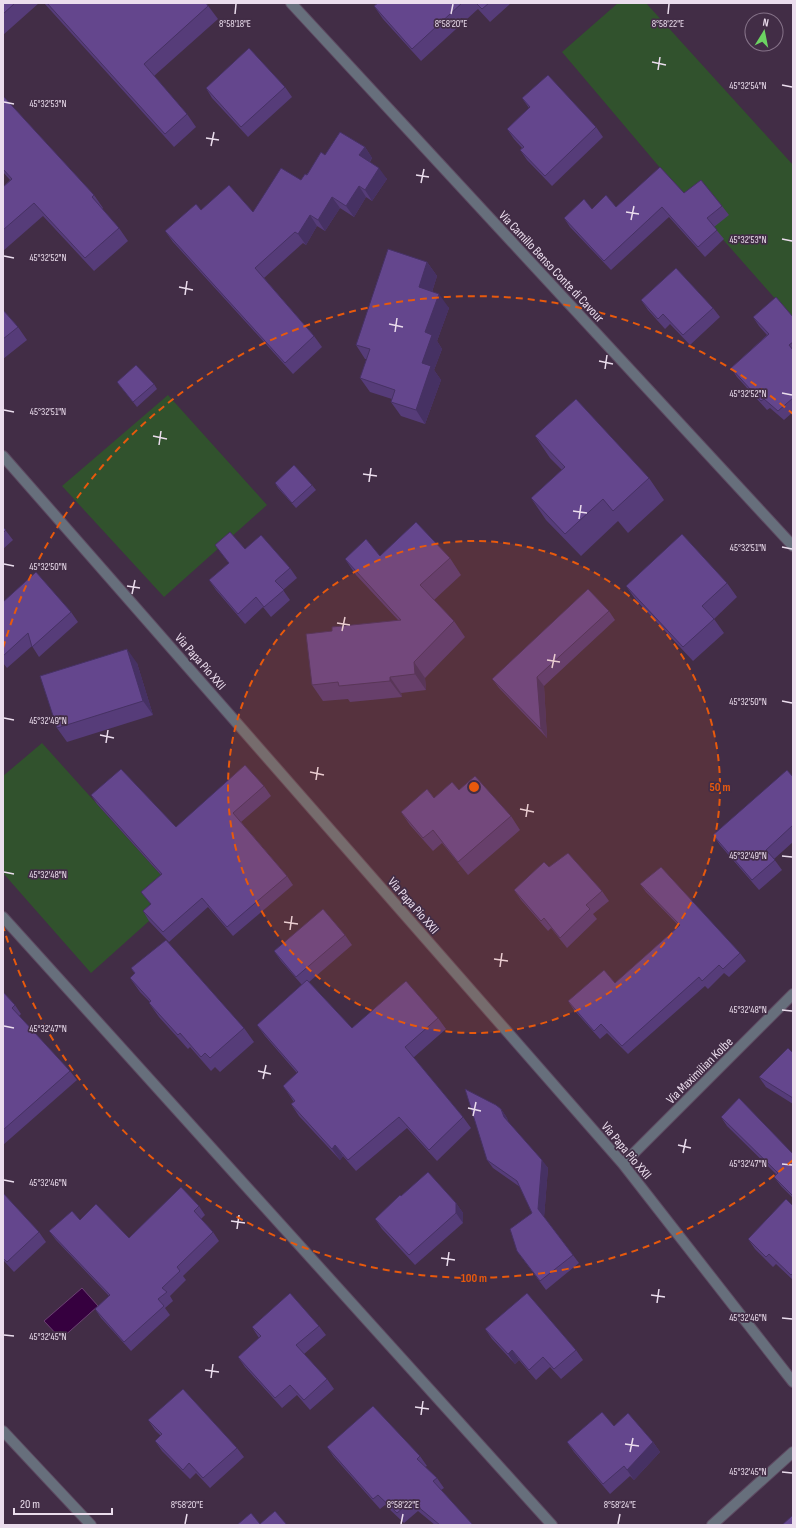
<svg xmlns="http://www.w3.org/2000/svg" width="796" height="1528" font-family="'Sofia Sans Condensed',sans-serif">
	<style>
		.green { fill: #31522d }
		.water { fill: #36003f; stroke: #6c4273 }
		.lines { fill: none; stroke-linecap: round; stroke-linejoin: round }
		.minor-casing { stroke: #5d4961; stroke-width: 12 }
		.tertiary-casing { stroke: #5d4961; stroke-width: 12 }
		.minor { stroke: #676f7c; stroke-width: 10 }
		.tertiary { stroke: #676f7c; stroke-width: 10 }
		.wall { fill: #563c79 }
		.shaded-wall { fill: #463163 }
		.building { fill: #64468d; stroke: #463163 }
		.ticks { fill: none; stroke: #ebdded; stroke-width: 1.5 }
		.ring { fill: none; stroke: #e8590c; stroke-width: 2; stroke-dasharray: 7 5 }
		.labels { text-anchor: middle; stroke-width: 3.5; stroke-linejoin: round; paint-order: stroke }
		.street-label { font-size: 13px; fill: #ebdded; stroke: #422d46 }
		.ticks-label { font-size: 10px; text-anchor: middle; fill: #ebdded; stroke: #422d46; stroke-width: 3.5; stroke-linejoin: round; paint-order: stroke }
		.centre { fill: #e8590c; stroke: #422d46; stroke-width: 2 }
		.ring-label { font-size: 12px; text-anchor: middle; font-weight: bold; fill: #e8590c; stroke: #422d46; stroke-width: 3.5; stroke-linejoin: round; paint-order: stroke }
	</style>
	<rect width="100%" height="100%" fill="#422d46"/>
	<path class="green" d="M618,3H646L793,165V319L667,176L562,52Z
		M168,395L267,505L164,597L62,486Z
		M42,743L169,884L158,913L91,973L3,873V776Z"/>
	<path class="water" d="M82,1288L98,1306L61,1339L44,1321Z"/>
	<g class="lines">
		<defs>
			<path id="minor" d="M3,456L623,1164L793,1382
				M3,917L552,1525
				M623,1164L793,994
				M3,1431L91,1525
				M712,1525L793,1452"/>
			<path id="tertiary" d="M291,3L793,546"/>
		</defs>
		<use href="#minor" class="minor-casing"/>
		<use href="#tertiary" class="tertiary-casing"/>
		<use href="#minor" class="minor"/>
		<use href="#tertiary" class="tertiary"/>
	</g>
	<path class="wall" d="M3,3H39L3,35Z
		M44,3H206L218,19L154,76L187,114L196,127L174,147Z
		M378,3H511L490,22L478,9L421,61L383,19L374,6Z
		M285,87L292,97L248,137L212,98L206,88Z
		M3,96L94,195L103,208L102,209L119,228L128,241L94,271L43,216L3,251V187L10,180L3,172Z
		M522,98L596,127L603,137L552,186L527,160L520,150L522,148L514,139L507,129L529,108Z
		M365,147L372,158L370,162L387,179L372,201L366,197L354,217L340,208L325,231L317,226L306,245L303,243L264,278L314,336L322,347L293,374L173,242L165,231L201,210L253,212L301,180L325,155Z
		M684,193L722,206L729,215L714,227L724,239L705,257L669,217L611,270L570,227L564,218L592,209L616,207Z
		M427,262L437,276L432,292L449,308L437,341L442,349L434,370L441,380L425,424L401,416L391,402L392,399L370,392L360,378L367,359H365L356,345Z
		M641,300L713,308L720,317L690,345L670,324L665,329L648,310Z
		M3,310L18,327L27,340L3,359Z
		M753,317H793V412L784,420L770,408L767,410L737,377L731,368L767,335L759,326Z
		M117,382L154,384L157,389L137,407Z
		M535,436L649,478L664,500L628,533L618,521L581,556L546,520L531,498L562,470L550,458Z
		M275,483L312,485L316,490L296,508L278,488Z
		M3,527L13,540L3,549Z
		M215,545L245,549L290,568L297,578L283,590L290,600L271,617L263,607L245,624L216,590L209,580L229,563Z
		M380,556L450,558L461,575L434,600L454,621L465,637L425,678L426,690L401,693L402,697L350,702L348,699L323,701L312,685L332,631L398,620L356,575L345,559Z
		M727,583L737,597L714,619L724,633L693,661L636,600L626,586Z
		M3,602L71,612L78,622L39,657L32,646L7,668L3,663Z
		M609,611L615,620L544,686L547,738L499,688L492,679Z
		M137,663L153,715L67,742L57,728Z
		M793,777V842L774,859L782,870L759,890L720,845L713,835Z
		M264,786L271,796L241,822L287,876L293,885L233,936L208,907L169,942L149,921L143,911L151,904L141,892L161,875L97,804L91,795L176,827Z
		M459,790L511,816L520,830L468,875L442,843L433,851L410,825L401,812L434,798Z
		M549,867L602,891L609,901L593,914L597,919L567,948L551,928L548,931L521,900L514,890Z
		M640,884L740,953L746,961L729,977L724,973L708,989L705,986L628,1054L607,1033L600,1039L574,1010L568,1001L615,983L679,926L646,892Z
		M345,935L352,945L309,982L352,1028L438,1018L446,1029L413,1058L463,1117L471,1128L437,1161L407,1128L356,1171L343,1156L340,1160L299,1116L291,1104L294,1102L283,1086L297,1073L265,1036L257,1025L302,985L281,961L274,951Z
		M131,968L244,1028L254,1042L220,1072L215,1067L211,1071L190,1047L188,1049L159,1017L149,1003L150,1002L140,992L130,978L135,974Z
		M3,992L15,1005L21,1014L19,1016L70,1071L77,1080L3,1145Z
		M793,1053V1104L766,1087L759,1077Z
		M501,1109L507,1118L508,1122L548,1168L544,1217L579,1263L546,1290L517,1251L532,1213L520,1187L493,1168L487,1160Z
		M721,1117L793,1154V1198L781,1186L774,1177L776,1174L727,1126Z
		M3,1193L39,1232L46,1242L14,1272L4,1261L3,1262Z
		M401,1196L456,1203L463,1213V1223L415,1265L382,1229L375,1219Z
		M199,1206L205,1215L201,1219L213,1232L219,1241L183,1276L186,1280L170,1296L173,1301L165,1308L170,1315L131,1351L101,1318L95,1309L109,1296L56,1240L49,1231L80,1220L129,1238Z
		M793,1206V1280L776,1264L773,1267L755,1249L748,1239Z
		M319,1326L326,1335L304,1354L327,1379L334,1389L310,1410L297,1395L282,1408L245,1367L238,1357L259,1338L252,1327Z
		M485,1329L576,1350L583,1360L561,1379L550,1367L536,1380L519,1360L515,1364L492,1339Z
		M148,1420L237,1448L244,1457L210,1488L196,1473L190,1479L162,1451L155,1441L161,1436L155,1430Z
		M614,1426L653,1442L660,1452L634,1480L630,1476L610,1494L574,1452L567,1442Z
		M327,1447L420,1456L427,1466L425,1467L437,1478L444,1488L441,1490L473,1525H435L418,1511L404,1523L385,1505L380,1509L334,1457Z"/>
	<path class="shaded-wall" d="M365,147L372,158L366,166L359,155Z
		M379,168L387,179L372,201L365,190Z
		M359,186L366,197L354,217L346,206Z
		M332,197L340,208L325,231L318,220Z
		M310,215L317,226L306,245L298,234Z
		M427,262L437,276L429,301L419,287Z
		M439,294L449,308L437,341L442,349L434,370L441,380L425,424L416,410L422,363L425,332Z
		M127,649L137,663L153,715L143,701Z
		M414,662L425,678L426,690L415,674Z
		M390,677L401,693L402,697L390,681Z
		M537,677L544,686L547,738L541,729Z
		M501,1109L507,1118L509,1126L504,1117Z
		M335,1145L343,1156L340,1160L332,1149Z
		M542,1160L548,1168L544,1218L538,1209Z
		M456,1203L463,1213V1223L456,1213Z
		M512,1350L519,1360L515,1364L508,1354Z
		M653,1442L660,1452L634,1480L627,1470Z"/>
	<path class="building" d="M3,3H15L3,14Z
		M47,3H206L208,6L144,64L187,114L165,134Z
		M378,3H462L412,49L374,6Z
		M476,3H489L482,9Z
		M249,48L285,87L241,127L206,88Z
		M548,75L596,127L545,176L520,150L524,147L507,129L530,107L522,98Z
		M3,96L94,195L92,197L119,228L85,258L34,203L3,230V187L12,179L3,169Z
		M340,132L365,147L359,155L379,168L365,190L359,186L346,206L332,197L318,220L310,215L298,234L295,232L255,268L314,336L285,363L165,231L196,204L201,210L229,185L253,212L281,168L301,180L305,174L307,175L321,152L325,155Z
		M660,167L684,193L701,180L722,206L707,218L717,230L698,247L662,207L604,261L564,218L584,199L592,209L606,195L616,207Z
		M388,249L427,262L419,287L439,294L425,332L432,335L422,363L431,366L416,410L391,402L395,390L360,378L370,349L356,345Z
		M676,268L713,308L683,335L663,314L658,319L641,300Z
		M776,297L793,317V342L789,345L793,350V398L778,411L764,399L761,401L731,368L769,334L753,317Z
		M3,310L18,327L3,339Z
		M136,365L154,384L133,402L117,382Z
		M576,399L649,478L613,511L603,499L565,534L531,498L565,467L535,436Z
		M294,465L312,485L292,503L275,483Z
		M416,522L450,558L420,585L454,621L414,662L415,674L390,677V681L339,686L338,682L312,685L306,634L332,631V627L401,620L345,559L366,539L380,556Z
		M3,527L6,530L3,533Z
		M230,532L245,549L261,535L290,568L275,581L284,590L264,607L256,597L238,614L209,580L229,563L215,545Z
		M682,534L727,583L702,606L714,619L683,647L626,586Z
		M36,572L71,612L32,647L28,633L3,656V602Z
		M588,589L609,611L537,677L541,729L492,679Z
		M127,649L143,701L57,728L40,676Z
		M245,765L264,786L233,813L287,876L227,927L202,898L163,932L143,911L151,904L141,892L162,874L91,795L121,769L176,827Z
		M787,770L793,777V825L766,850L775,860L752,880L713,835Z
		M475,776L511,816L458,862L433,830L423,838L401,812L427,789L434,798L452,782L459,790Z
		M568,853L602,891L586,905L590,909L560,938L544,918L541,921L514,890L544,862L549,867Z
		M661,867L740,953L723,969L719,965L702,981L699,977L622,1046L601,1024L594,1031L568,1001L604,970L615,983L680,925L640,884Z
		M323,909L345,935L296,977L274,951Z
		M166,940L244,1028L210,1058L205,1053L201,1057L180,1033L178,1035L149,1003L151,1001L130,978L135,973L131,968Z
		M307,980L352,1028L406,981L438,1018L405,1047L463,1117L429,1150L399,1117L348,1160L335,1145L332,1149L291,1104L295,1101L283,1086L298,1072L257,1025Z
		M3,992L15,1005L12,1008L70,1071L3,1130Z
		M788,1048L793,1053V1098L759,1077Z
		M465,1089L496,1105L501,1109L504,1117L542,1160L538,1209L573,1255L540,1281L517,1251L510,1229L532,1213L517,1181L487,1160Z
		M739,1098L793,1154V1196L774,1177L778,1173L721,1117Z
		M428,1172L456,1203V1213L409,1255L375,1219L400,1195L401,1196Z
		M181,1187L199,1206L194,1211L213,1232L177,1267L180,1271L162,1288L167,1292L158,1299L164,1306L124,1342L95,1309L110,1295L49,1231L72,1211L80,1220L96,1204L129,1238Z
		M3,1193L39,1232L7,1262L3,1258Z
		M786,1199L793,1206V1273L791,1275L769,1254L766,1257L748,1239Z
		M290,1293L319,1326L296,1345L327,1379L304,1400L290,1385L275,1398L238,1357L261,1336L252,1327Z
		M527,1293L576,1350L554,1369L543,1357L529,1370L512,1350L508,1354L485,1329Z
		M183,1389L237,1448L203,1478L189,1463L183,1470L155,1441L162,1434L148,1420Z
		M373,1406L420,1456L417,1459L437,1478L433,1481L473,1525H440L411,1501L397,1513L378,1495L373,1499L327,1447Z
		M602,1412L614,1426L628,1413L653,1442L627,1470L624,1466L603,1484L567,1442Z
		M275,1511L287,1525H237L251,1513L260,1524Z
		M793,1515V1525H782Z"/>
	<path class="ticks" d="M235,14L236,4M451,14L453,4M668,14L669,4M652,62L666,65M658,70L660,57M782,85L792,87M4,102L14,104M206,138L219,140M211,146L214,132M416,175L429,177M421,183L424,169M626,212L639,214M631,220L634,206M782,239L792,241M4,256L14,258M179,287L193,290M185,295L187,281M389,324L403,327M395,332L397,318M599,361L613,364M605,369L607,355M782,393L792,395M4,410L14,412M153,436L167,439M159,445L161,431M363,474L377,476M369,482L371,468M573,511L587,513M579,519L581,505M782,547L792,549M4,564L14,566M127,586L140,588M132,594L135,580M337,623L350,625M342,631L345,617M547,660L560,662M552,668L555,654M782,701L792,703M4,718L14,720M100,735L114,738M106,743L108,730M310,772L324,775M316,780L318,767M520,809L534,812M526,817L528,804M782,856L792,857M4,872L14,874M284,922L298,924M290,930L292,916M494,959L508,961M500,967L502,953M782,1010L792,1011M4,1026L14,1028M258,1071L271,1074M263,1079L266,1065M468,1108L481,1111M473,1116L476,1102M678,1145L691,1148M683,1153L686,1139M782,1164L792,1165M4,1180L14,1182M231,1221L245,1223M237,1229L239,1215M441,1258L455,1260M447,1266L449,1252M651,1295L665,1297M657,1303L659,1289M782,1318L792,1319M4,1335L14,1336M205,1370L219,1372M211,1378L213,1364M415,1407L429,1409M421,1415L423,1401M625,1444L639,1446M630,1452L633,1438M782,1472L792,1473M185,1524L187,1514M401,1524L403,1514M618,1524L620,1514"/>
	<circle cx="474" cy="787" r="246" fill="#e8590c" fill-opacity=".12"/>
	<g class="ring">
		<circle cx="474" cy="787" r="246"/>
		<path d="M793 1160A491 491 0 0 1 3 926M3 648A491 491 0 0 1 793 414"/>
	</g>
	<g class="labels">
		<g class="street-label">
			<text transform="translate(552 266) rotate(47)" y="5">Via Camillo Benso Conte di Cavour</text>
			<text transform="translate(201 661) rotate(49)" y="5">Via Papa Pio XXII</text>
			<text transform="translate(414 905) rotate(49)" y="5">Via Papa Pio XXII</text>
			<text transform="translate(699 1070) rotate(-45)" y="5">Via Maximilian Kolbe</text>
			<text transform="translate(627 1150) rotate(50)" y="5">Via Papa Pio XXII</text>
		</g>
	</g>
	<g class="ticks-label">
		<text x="451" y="27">8°58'20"E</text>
		<text x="668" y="27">8°58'22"E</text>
		<text x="235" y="27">8°58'18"E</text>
		<text x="748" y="89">45°32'54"N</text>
		<text x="48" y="107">45°32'53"N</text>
		<text x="748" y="243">45°32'53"N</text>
		<text x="48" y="261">45°32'52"N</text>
		<text x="748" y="397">45°32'52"N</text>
		<text x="48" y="415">45°32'51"N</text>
		<text x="748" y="551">45°32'51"N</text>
		<text x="48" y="570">45°32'50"N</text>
		<text x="748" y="705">45°32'50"N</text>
		<text x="48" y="724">45°32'49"N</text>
		<text x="748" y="859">45°32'49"N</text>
		<text x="48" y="878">45°32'48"N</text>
		<text x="748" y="1013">45°32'48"N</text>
		<text x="48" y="1032">45°32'47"N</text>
		<text x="748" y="1167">45°32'47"N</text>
		<text x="48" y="1186">45°32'46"N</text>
		<text x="748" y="1321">45°32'46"N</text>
		<text x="48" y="1340">45°32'45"N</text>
		<text x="748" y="1475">45°32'45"N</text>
		<text x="187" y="1508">8°58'20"E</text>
		<text x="403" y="1508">8°58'22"E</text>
		<text x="620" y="1508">8°58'24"E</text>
	</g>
	<circle cx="474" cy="787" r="6" class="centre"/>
	<g class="ring-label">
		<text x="720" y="791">50 m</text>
		<text x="474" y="1282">100 m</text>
	</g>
	<rect width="796" height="1528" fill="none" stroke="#ebdded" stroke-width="8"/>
	<g transform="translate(764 32) rotate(10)"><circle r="19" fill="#422d46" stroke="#867389"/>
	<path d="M0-3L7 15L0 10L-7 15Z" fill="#6cd362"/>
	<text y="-6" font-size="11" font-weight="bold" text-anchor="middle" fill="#ebdded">N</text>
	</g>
	<path d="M14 1508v6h98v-6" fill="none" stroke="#ebdded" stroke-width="2"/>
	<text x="20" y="1508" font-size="12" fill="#ebdded" stroke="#422d46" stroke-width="3" paint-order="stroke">20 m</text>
</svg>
